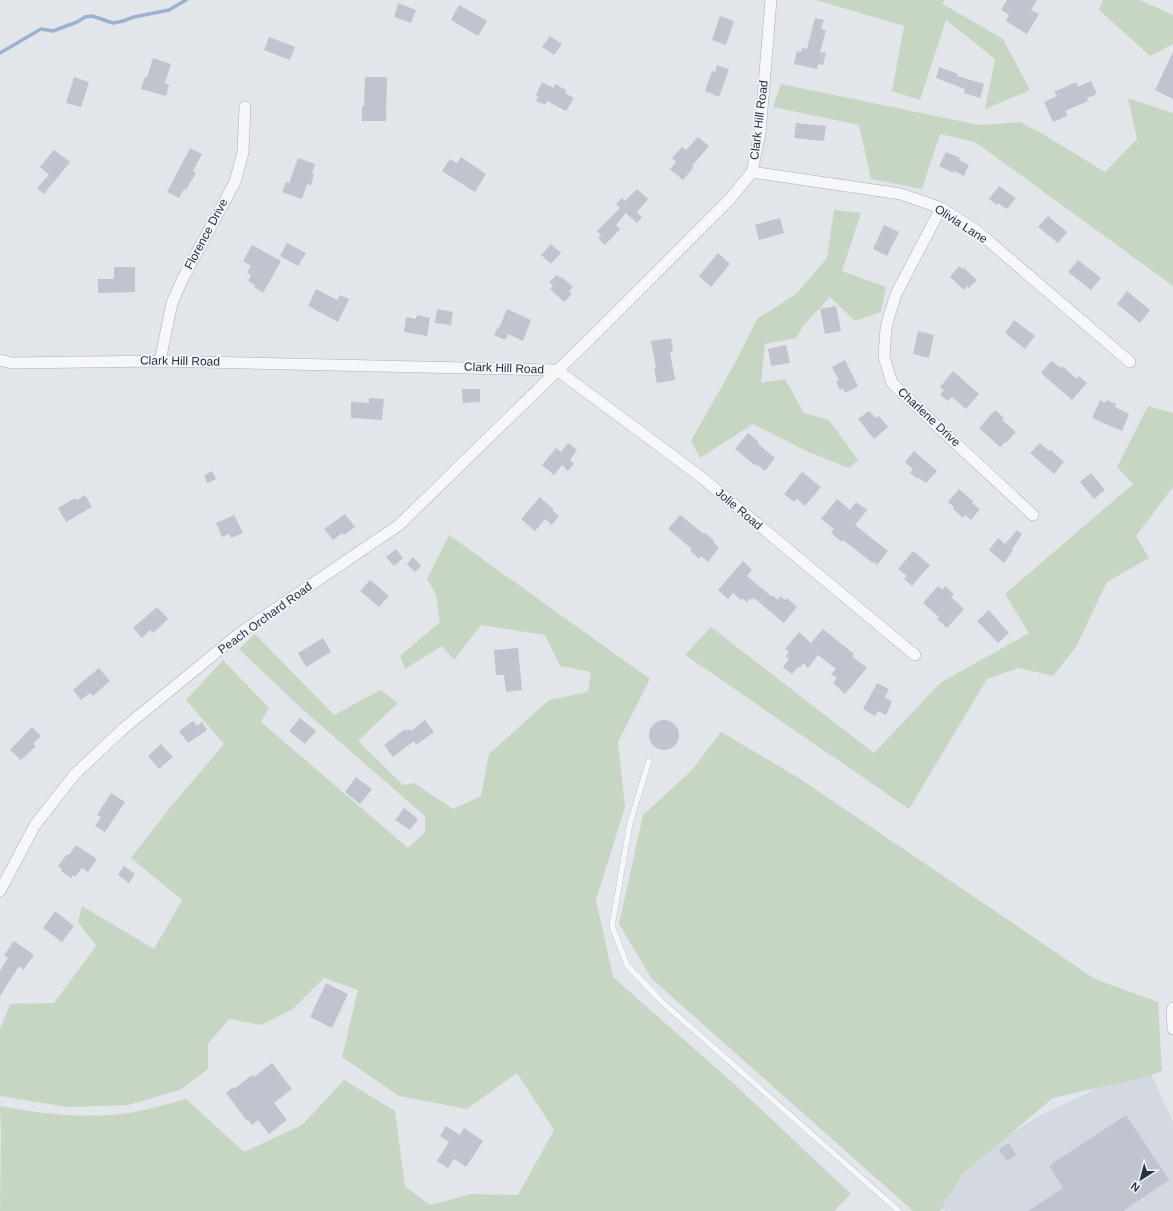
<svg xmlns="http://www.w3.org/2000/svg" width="1173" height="1211" font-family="Arial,sans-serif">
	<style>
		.built { fill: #d4d8e1 }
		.green { fill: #c7d6c2 }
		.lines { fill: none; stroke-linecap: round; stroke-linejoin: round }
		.stream { stroke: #9bb3ce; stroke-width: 3.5 }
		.building { fill: #bfc4cf }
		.lane-casing { stroke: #aab0b9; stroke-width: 6 }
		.street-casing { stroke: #aab0b9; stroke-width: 12 }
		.lane { stroke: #f5f7f9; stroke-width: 5.5 }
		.street { stroke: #f5f7f9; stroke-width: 11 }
		.labels { text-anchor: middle; stroke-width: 3.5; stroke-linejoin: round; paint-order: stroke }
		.street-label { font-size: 12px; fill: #293245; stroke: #f2f5f8 }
	</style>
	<rect width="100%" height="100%" fill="#e2e6eb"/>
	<path class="built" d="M1147,1065L1173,1122V1211H945L922,1188L1043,1114Z"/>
	<path class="green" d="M816,0H944L943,4L1003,39L1030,90L985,109L995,59L946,20L920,100L892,91L904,26Z
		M1103,0H1140L1173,15V44L1150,56L1099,10Z
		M781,84L979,125L1020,122L1043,134L1105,172L1137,139L1128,98L1173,113V286L975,142L940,134L922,189L871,179L859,125L773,107Z
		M834,210L861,213L842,271L886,287L881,312L855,321L830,297L803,326L796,338L765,344L761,383L785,379L804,413L829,420L858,460L849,468L806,451L753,424L700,458L691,441L736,361L757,319L796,294L827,258Z
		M1148,406L1173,413V487L1136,536L1149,558L1107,582L1076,647L1053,676L1019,668L987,679L909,809L685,655L711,627L874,753L940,683L1029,633L1005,594L1133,484L1117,467Z
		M449,535L650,679L618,742L625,807L596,900L613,977L733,1083L851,1194L834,1211H0L1,1133L0,1106C41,1114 87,1119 129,1113C148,1110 167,1104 186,1099L244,1152L302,1125L344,1080L395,1111L405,1186L430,1205L471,1194L518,1195L554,1130L517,1073L467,1109L399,1096L342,1057L358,990L324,978L293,1009L261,1025L229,1019L208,1044V1069L180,1090L128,1105L67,1107L0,1096V1029L10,1004L54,1003L96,946L78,922L82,906L154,949L182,900L131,858L168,810L224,744L186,700L223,660L269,708L261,722L408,848L425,832V816L302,709L239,649L255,634L334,715L380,690L398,703L358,741L403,785L414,783L453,809L481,796L489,754L549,700L588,692L591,672L560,666L545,635L481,625L454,660L442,646L405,669L400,656L440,622L436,594L427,579Z
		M721,732L799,778L1095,979L1158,1002L1162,1071L1141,1078L1053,1098L961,1175L940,1211H913L652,979L619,924L643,815L691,771Z"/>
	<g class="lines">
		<path class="stream" d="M0,53L41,29L53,31L77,22L85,17L92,16L113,23L123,21L134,17L169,10L186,0"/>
	</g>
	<path class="building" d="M1007,0H1037L1031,10L1039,14L1027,34L1006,21L1009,15L1001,10Z
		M398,3L416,10L411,23L394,17Z
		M459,5L487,21L478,36L451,20Z
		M720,16L734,21L726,45L712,40Z
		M815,18L824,20L821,29L826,30L820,52L826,53L823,65L818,64L817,69L794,64L797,51L801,52L802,48L807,49Z
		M550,36L562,44L554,55L542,47Z
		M269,37L295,47L290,60L264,50Z
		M1173,52V99L1155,90Z
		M153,58L171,64L165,83L169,85L166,96L141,89L145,77H147Z
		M717,65L729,69L719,97L705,91L712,71L715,72Z
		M939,67L958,74L957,76L984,84L980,98L964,93L965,89L936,78Z
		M74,77L89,82L81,107L66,103Z
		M365,77H387L386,121H362V106H364Z
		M1091,81L1097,94L1087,98L1088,101L1065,111L1067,116L1053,122L1044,102L1057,96L1054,92L1076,82L1078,87Z
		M542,82L554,88L555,84L566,90L565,93L574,98L566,111L547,101L545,105L536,101L538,97L536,95Z
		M796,123L826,126L824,141L794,138Z
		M698,137L709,146L692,166L694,167L683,180L670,169L676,162L672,158L682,147L686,150Z
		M190,148L202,154L193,171L196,173L186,190L184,189L179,198L167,192Z
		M54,150L70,162L44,194L37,188L49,175L40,167Z
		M946,152L960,158L959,160L969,165L964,176L954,171L953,173L939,166Z
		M461,157L486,174L475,192L442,171L450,159L457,163Z
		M298,158L315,164L312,173L314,174L311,185L307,184L302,199L282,192L286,182L289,183Z
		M999,186L1016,198L1007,209L998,203L997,205L989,199Z
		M637,189L648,199L637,212L632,207L642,217L637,223L626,213L616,225L620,229L605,245L598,238L601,235L597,231L620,208L616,204L622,198L625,201Z
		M1048,216L1067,232L1058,243L1038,227Z
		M780,218L784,233L759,240L755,225Z
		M884,225L899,232L887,256L873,249Z
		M287,243L306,253L298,266L280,256Z
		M551,244L561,253L551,264L541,255Z
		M252,245L281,261L263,293L254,287L255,285L248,281L251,275L247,273L251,266L243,261Z
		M718,253L730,264L711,287L699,276Z
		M1078,260L1101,278L1091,290L1068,272Z
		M959,266L963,269L964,268L977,280L969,288L967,286L964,290L950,277Z
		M114,267H135V292L98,293V279H114Z
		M557,275L560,278L562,277L573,287L569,291L572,294L564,302L550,289L553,286L549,282Z
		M316,289L337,300L340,295L349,299L338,322L308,306Z
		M1127,291L1150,310L1140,323L1117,304Z
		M836,306L841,331L825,334L820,309Z
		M437,309L453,312L451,325L435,323Z
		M507,309L531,320L523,341L508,334L505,340L494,335L498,327L499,328Z
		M417,315L430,318L427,336L404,332L406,317L416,319Z
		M1014,320L1035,336L1025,349L1005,333Z
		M918,331L934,335L929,358L913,354Z
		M671,338L673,351L670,352L675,380L657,383L654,369L656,368L651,341Z
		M786,345L790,363L771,366L768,349Z
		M845,360L858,386L845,393L843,388L840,390L836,381L839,380L832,367Z
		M1051,361L1061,368L1062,366L1077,379L1079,376L1087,383L1072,400L1041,373Z
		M953,371L979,394L966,409L952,397L948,401L940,395L944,390L940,387Z
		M462,389H480V402L463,403Z
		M369,398L384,399L382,420L351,418V402L369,403Z
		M1100,400L1105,403L1106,400L1116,404L1115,407L1129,414L1122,431L1092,418Z
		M995,410L1004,418L1002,420L1016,432L1006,443L1005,442L1000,447L979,428Z
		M869,411L876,418L879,416L888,427L874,439L858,419Z
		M748,433L759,442L758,444L775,458L765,471L758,465L756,466L735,449Z
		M568,443L577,450L570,460L574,464L568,471L562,465L554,475L542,465L556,448L561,452Z
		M1040,443L1049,451L1050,449L1064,462L1054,474L1030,453Z
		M914,451L937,471L926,483L919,478L918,479L910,473L913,469L905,462Z
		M212,471L216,479L207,483L204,475Z
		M802,472L821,487L805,506L797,499L794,502L784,494Z
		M1091,473L1105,490L1094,499L1080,482Z
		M959,489L973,501L972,503L980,509L971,520L965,515L963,518L953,509L954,507L948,502Z
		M85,495L92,507L66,522L58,508L75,498L77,500Z
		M540,497L553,509V511L559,516L552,525L545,519L535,531L521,519Z
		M837,499L850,510L856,502L867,510L855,525L888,551L877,565L874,562L873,563L843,540L842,542L831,533L834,529L821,519Z
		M345,514L355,527L344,535L342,533L333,540L324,529Z
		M234,515L243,533L231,538L229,534L222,537L216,523Z
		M680,515L704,534L705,533L715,541L713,542L719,548L708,562L701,556L699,559L690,551L692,549L668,529Z
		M1017,530L1022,534L1012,549L1013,550L1004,563L989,550L998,538L1005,544Z
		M396,549L403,558L394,566L386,557Z
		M913,551L930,565L912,586L904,579L907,576L898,569Z
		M413,557L421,566L415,572L407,564Z
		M743,561L752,570L747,576L771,596L772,595L778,600L780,596L785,600L787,598L797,607L784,623L754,598L752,600L750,598L747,602L742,598L741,600L733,593L728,599L718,590Z
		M370,580L389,596L379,607L360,591Z
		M938,586L943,590L945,586L954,594L951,597L964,609L947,628L937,619L939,617L923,603Z
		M157,607L168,619L153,633L150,630L142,638L133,628Z
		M989,610L1009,633L998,643L977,621Z
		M823,629L854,654L852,656L867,668L845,694L833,683L837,678L831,674L836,669L818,655L808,668L803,663L800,668L798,667L792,674L783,667L789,659L786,656L789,652L785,649L799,632L811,643Z
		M323,638L331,652L306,667L298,653Z
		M518,648L522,690L506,692L504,675H496L494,650Z
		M99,668L110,681L93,696L90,693L81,700L73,690Z
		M877,683L889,689L885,697L892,702L886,715L878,711L875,716L863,709Z
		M300,718L316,731L305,744L289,731Z
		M649 735a15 15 0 1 1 30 0a15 15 0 1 1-30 0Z
		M425,720L434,732L416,745L414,741L393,757L384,745L405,729L406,731L409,729L411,731Z
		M193,721L197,726L202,722L207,730L188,743L179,731Z
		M32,727L41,736L33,744L36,746L21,760L10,750Z
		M161,744L173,757L159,769L148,756Z
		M356,777L372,789L360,804L345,792Z
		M111,793L125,802L105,832L95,826L101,817L97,815Z
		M404,808L418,819L410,830L395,820Z
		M76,845L97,859L88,872L82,868L75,877L73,875L71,878L61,871L62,869L58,866L67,854L69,855Z
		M124,866L135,874L129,883L118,875Z
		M55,911L74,926L62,942L43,928Z
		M14,941L34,955L23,970L19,966L0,996V971L8,958L4,955Z
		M326,983L348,994L332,1028L310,1017Z
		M272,1063L292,1089L274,1103L287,1120L269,1134L258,1120L252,1125L248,1120L247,1121L226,1093L233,1087L234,1089L252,1075L254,1077Z
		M1126,1115L1169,1180L1123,1211H1028L1063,1188L1049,1166Z
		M446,1126L460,1135L464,1128L483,1141L466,1167L454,1159L448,1168L437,1161L449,1142L440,1136Z
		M1009,1143L1016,1155L1007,1161L999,1150Z"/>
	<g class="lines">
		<defs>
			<path id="lane" d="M649,761L630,823L612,926L627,965L661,1001L899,1211"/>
			<path id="street" d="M752,172L901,194L941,208L977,231L1130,362
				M941,208L896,294L888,320L886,328L884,357L892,383L938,427L1033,515
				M0,360L12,363L160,361L557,370
				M160,361L172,303L183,278L235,182L243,152L245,107
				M557,370L701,477L915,655
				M0,891L35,825L75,774L124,728L240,633L399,525L600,329L730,199L752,172L760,133L771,0
				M1173,1008L1172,1011L1173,1029"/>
		</defs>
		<use href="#lane" class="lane-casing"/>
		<use href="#street" class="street-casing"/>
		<use href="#lane" class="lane"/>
		<use href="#street" class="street"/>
	</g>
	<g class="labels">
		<g class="street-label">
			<text transform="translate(759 120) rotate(-83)" y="4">Clark Hill Road</text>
			<text transform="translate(961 224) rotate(33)" y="4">Olivia Lane</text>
			<text transform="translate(206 234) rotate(-62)" y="4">Florence Drive</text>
			<text transform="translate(180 361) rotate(1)" y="4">Clark Hill Road</text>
			<text transform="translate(504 368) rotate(2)" y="4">Clark Hill Road</text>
			<text transform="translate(929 417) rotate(43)" y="4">Charlene Drive</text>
			<text transform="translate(739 509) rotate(40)" y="4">Jolie Road</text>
			<text transform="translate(265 618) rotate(-36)" y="4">Peach Orchard Road</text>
		</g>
	</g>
	<g transform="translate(1141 1179) rotate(216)" stroke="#f2f5f8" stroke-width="3" paint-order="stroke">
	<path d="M0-3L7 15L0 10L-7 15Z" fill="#293245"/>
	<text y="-6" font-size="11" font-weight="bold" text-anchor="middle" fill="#293245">N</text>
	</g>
</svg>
